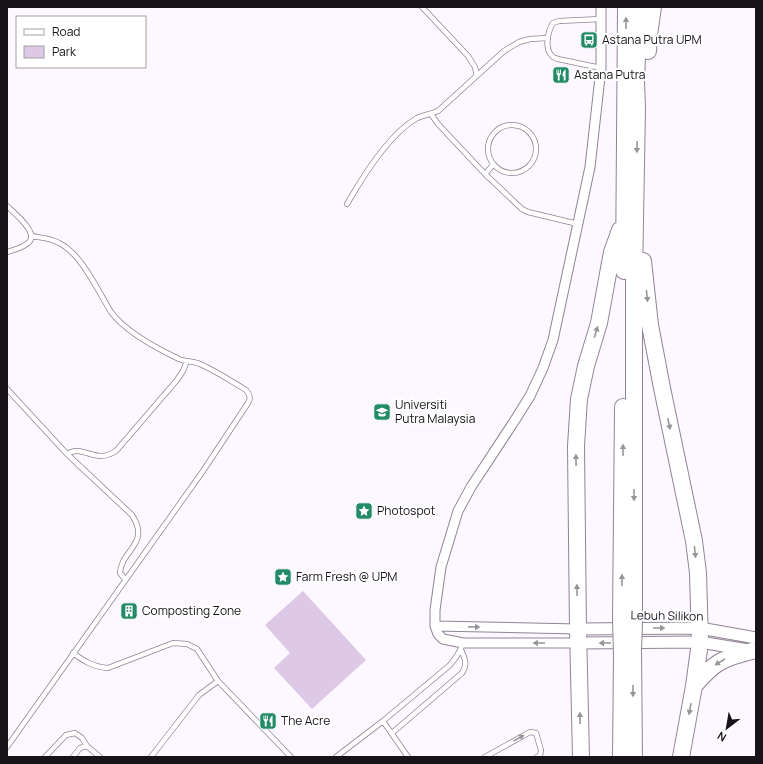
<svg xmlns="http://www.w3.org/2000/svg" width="763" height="764" font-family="Manrope,sans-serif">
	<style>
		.green { fill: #ddc8e6 }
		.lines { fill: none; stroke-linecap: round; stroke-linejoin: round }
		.service-casing { stroke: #8f8494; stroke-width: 6 }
		.minor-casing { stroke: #8f8494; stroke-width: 11 }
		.tertiary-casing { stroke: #8f8494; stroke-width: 13 }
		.motorway-casing { stroke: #8f8494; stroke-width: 18 }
		.service { stroke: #fff; stroke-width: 4.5 }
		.minor { stroke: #fff; stroke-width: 9 }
		.tertiary { stroke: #fff; stroke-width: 11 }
		.motorway { stroke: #fff; stroke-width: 16 }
		.motorway-bridge-casing { stroke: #8f8494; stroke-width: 18; stroke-linecap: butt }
		.motorway-bridge { stroke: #fff; stroke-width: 16 }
		.oneway { fill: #979598 }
		.labels { text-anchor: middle; stroke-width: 4; stroke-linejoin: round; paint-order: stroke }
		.poi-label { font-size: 12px; fill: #171319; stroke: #fff; text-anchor: start }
		.street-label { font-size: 12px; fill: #171319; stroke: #fff }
	</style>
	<rect width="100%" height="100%" fill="#fdf8ff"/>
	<path class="green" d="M303,591L366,660L312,709L274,668L290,653L265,625Z"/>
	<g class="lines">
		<defs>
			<path id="service" d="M422,7L468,56L475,67L477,76
				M601,68L558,59C556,58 553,58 552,56C544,48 548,31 553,23L559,21L601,19
				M431,114L438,124L485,174L522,209L528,212L578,224
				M488 149a24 24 0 1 1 48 0a24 24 0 1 1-48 0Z
				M485,174L493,165
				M347,204C363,176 389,134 417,118C424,115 431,114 438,111L504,51L519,42L530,39L548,38
				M7,206C14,213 37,231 30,241C26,247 14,250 7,252
				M7,389L67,454L132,515C151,544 121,550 120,573L125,579
				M67,454C78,446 89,456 101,456C107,456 111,454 116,451L177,380L183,371L187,361
				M73,653C84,661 93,667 108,668L173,643L187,644L197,649L218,681L291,757
				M383,721L408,757
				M392,733L462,673C468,664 465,659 461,650
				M7,747L203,471L248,403C251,398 250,395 246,390C231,381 216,371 200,364C194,361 186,362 179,359C158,349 125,331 111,312C98,291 81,253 59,243C51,238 41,238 32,236
				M45,757L66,735L75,733L82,738L87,746
				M73,757L80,748L87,746L100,757
				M151,757L199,695L218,681
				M336,757L383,721L450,665C456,658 460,652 463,643
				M485,757L530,732L536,733L541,750L540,756L537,757"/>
			<path id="minor" d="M435,626L578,629
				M578,643H463L443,639L438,634L435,626V610L441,567L458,511L471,487L515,420L530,396L543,368L553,340L590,167L601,68V7"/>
			<path id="tertiary" d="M578,629L700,628L756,638
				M578,643L700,642L748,650"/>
			<path id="motorway" d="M648,51L649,35L653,7
				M643,261L650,325L662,388L694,541L698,573L700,642L694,686L681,757
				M624,271L626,7
				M621,619L623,407
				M634,622V277L637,108L636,81L639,7
				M633,652L634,757
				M694,686C714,662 723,658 752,651
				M581,757L578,629L576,446L579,399L586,366L599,323L612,252L620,230
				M621,757L622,655"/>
		</defs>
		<use href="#service" class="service-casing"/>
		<use href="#minor" class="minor-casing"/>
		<use href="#tertiary" class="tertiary-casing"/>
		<use href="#motorway" class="motorway-casing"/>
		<use href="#service" class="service"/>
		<use href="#minor" class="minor"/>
		<use href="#tertiary" class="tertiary"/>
		<use href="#motorway" class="motorway"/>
		<defs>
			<path id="motorway-bridge" d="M621,619L622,655
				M633,652L634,622"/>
		</defs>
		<use href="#motorway-bridge" class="motorway-bridge-casing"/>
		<use href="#motorway-bridge" class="motorway-bridge"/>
	</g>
	<defs><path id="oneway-solid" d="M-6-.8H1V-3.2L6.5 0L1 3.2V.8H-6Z"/></defs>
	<g class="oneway">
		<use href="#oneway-solid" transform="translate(626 23) rotate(-90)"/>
		<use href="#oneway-solid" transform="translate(637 147) rotate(91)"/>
		<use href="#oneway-solid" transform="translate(647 296) rotate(84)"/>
		<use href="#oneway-solid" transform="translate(596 332) rotate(-73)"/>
		<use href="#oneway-solid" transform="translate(669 424) rotate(78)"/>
		<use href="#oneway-solid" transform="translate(623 450) rotate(-90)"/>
		<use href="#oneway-solid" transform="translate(576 460) rotate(-91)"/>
		<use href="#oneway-solid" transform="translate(634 495) rotate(90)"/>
		<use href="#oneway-solid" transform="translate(695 552) rotate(84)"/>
		<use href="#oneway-solid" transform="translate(622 580) rotate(-90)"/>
		<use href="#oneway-solid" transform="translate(577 590) rotate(-91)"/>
		<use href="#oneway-solid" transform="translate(474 627) rotate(1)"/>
		<use href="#oneway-solid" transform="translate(659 628)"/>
		<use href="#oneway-solid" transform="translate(539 643) rotate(-180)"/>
		<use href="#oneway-solid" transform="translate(605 643) rotate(180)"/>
		<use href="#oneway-solid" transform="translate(720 662) rotate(149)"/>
		<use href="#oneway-solid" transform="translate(633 691) rotate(90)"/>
		<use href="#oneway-solid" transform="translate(690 709) rotate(100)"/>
		<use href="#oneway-solid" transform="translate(580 718) rotate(-92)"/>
		<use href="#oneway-solid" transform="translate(519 738) rotate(-29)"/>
	</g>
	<defs>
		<symbol id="bus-square" viewBox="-11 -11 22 22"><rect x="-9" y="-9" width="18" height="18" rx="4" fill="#228a67" stroke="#fff"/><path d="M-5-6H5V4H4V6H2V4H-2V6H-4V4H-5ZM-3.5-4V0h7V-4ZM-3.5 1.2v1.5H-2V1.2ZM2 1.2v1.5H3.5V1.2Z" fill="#fff"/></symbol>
		<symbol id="restaurant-square" viewBox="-11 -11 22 22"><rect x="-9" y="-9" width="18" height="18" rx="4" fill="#228a67" stroke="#fff"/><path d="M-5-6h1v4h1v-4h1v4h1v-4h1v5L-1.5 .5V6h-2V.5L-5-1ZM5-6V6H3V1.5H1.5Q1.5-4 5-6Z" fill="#fff"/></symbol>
		<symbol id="university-square" viewBox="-11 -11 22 22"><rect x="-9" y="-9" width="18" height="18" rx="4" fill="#228a67" stroke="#fff"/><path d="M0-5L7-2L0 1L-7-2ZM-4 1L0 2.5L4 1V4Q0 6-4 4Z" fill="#fff"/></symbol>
		<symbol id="sight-square" viewBox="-11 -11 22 22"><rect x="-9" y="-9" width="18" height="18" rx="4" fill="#228a67" stroke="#fff"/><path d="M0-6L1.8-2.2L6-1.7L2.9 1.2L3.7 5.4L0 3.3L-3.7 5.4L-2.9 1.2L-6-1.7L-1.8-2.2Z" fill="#fff"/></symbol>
		<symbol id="building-square" viewBox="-11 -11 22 22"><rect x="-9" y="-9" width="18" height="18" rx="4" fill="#228a67" stroke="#fff"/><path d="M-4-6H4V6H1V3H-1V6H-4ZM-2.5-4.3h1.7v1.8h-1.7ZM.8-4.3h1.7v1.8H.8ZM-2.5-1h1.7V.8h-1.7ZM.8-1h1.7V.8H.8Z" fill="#fff"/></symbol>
	</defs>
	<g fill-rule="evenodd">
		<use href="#bus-square" x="579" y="30" width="20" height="20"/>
		<use href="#restaurant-square" x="551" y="65" width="20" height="20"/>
		<use href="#university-square" x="372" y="402" width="20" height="20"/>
		<use href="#sight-square" x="354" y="501" width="20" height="20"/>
		<use href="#sight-square" x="273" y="567" width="20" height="20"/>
		<use href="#building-square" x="119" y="601" width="20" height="20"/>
		<use href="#restaurant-square" x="258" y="711" width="20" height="20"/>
	</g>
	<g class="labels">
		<g class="poi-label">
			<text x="602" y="44">Astana Putra UPM</text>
			<text x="574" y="79">Astana Putra</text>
			<text x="395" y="409">Universiti<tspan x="395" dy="14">Putra Malaysia</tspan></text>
			<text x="377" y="515">Photospot</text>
			<text x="296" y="581">Farm Fresh @ UPM</text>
			<text x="142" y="615">Composting Zone</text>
			<text x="281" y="725">The Acre</text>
		</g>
		<g class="street-label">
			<text transform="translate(667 616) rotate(1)" y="4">Lebuh Silikon</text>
		</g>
	</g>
	<rect width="763" height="764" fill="none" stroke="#171319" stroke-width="16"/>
	<rect x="16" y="16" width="130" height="52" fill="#ffffff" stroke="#a2a1a3"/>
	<rect x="24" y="29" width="20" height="6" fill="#ffffff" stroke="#a2a1a3"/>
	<text x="52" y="36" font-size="12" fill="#171319">Road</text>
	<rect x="24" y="46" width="20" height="12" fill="#ddc8e6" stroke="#a2a1a3"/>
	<text x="52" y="56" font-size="12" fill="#171319">Park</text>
	<g transform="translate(727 728) rotate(211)" stroke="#ffffff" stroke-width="3" paint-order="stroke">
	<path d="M0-3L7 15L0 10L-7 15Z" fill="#171319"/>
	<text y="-6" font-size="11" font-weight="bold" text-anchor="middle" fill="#171319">N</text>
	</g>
</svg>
